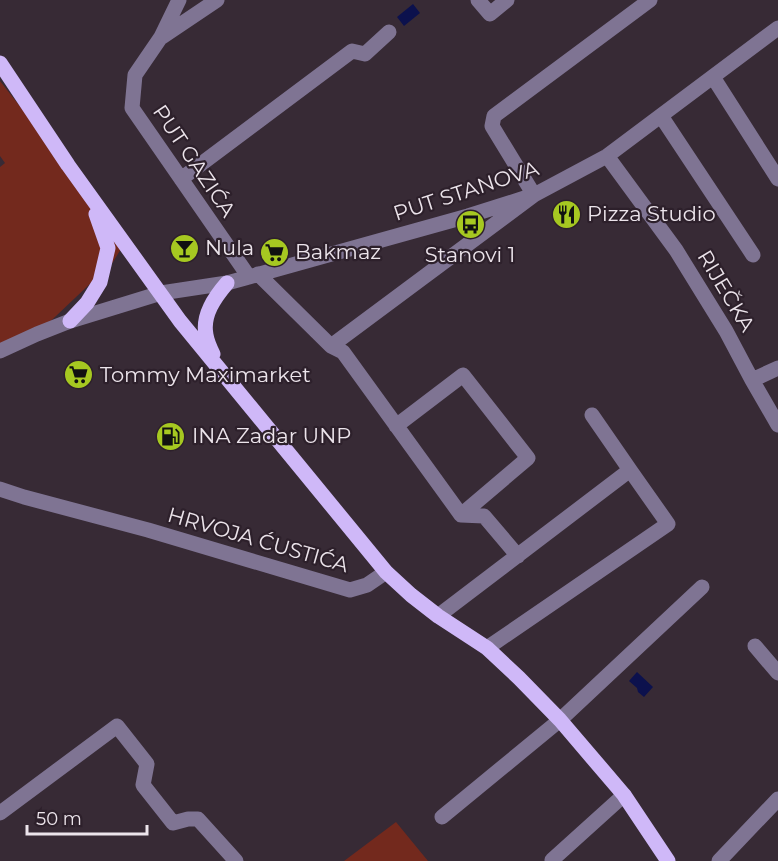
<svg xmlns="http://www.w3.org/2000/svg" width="778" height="861" font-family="Montserrat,sans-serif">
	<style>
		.green { fill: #73291d }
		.water { fill: #0c114d }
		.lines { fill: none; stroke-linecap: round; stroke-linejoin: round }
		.minor { stroke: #7f7493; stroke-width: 15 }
		.major { stroke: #cfb8f8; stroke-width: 15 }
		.labels { text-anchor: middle; stroke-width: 4.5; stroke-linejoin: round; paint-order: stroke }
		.street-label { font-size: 21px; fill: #ece4eb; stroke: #2d202b }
		.poi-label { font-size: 21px; fill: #ece4eb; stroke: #2d202b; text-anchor: start }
	</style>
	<rect width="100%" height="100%" fill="#372a35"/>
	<path class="green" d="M0,81L85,189L124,244L113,262L37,334L0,351V167L5,163L0,156Z
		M396,822L428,861H344Z"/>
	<path class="water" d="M413,4L420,13L404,26L397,17Z
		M637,672L653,687L644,697L638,692L637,688L629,681Z"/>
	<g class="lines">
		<path class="minor" d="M179,0L161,37L135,75L132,108L249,277
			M478,0L490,14L507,0
			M162,37L217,0
			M713,77L778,179
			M661,116L753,255
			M607,156L676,250L726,331L752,380L778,425
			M181,179L352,51L365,54L389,32
			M258,274L331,346L343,352L461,515L484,516L518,556
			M331,346L534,195L492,126L494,116L650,0
			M0,351L37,334L70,321L161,293L227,283L249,277L468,216L534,195L607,156L778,28
			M752,380L778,368
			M592,415L630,470
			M396,426L463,375L528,458L461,515
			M0,489L24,497L148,530L350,590L367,585L386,572
			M438,616L630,470L668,524L487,648
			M755,646L778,673
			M0,813L117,726L147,764L143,785L173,823L188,819H198L236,861
			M442,817L560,720L702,587
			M552,860L624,795
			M719,861L778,799"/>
		<path class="major" d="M0,63L68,165L180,321L386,572L411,595L438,616L487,648L519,678L560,720L624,795L668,861
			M70,321L87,303L100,282L108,248L96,214
			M213,354C210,348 207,341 206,335C202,315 215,297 227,283"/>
	</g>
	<defs>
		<symbol id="restaurant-disc" viewBox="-11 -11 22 22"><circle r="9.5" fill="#a6c821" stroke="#2d202b"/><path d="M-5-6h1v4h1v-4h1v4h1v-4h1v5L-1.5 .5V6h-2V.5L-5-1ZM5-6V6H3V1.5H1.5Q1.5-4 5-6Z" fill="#111"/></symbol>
		<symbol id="bus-disc" viewBox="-11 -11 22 22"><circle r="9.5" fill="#a6c821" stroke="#2d202b"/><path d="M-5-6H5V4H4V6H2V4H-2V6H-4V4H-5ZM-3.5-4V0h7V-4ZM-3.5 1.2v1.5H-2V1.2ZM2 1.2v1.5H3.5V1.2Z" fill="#111"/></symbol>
		<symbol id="bar-disc" viewBox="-11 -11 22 22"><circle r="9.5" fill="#a6c821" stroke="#2d202b"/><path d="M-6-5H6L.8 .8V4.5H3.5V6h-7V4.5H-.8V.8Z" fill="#111"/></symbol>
		<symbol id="supermarket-disc" viewBox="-11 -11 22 22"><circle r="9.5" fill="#a6c821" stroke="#2d202b"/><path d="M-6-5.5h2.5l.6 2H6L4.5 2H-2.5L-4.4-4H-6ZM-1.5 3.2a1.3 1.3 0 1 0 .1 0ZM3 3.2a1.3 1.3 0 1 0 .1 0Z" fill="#111"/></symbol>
		<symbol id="fuel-disc" viewBox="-11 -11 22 22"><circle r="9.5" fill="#a6c821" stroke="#2d202b"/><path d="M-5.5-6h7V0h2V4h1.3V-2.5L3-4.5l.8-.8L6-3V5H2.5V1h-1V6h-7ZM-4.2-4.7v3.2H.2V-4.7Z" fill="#111"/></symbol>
	</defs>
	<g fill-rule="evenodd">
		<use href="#restaurant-disc" x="550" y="198" width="33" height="33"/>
		<use href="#bus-disc" x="454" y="208" width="33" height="33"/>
		<use href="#bar-disc" x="168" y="232" width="33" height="33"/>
		<use href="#supermarket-disc" x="258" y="236" width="33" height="33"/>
		<use href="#supermarket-disc" x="62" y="358" width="33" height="33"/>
		<use href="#fuel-disc" x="154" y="420" width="33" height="33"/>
	</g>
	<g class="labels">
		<g class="street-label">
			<text transform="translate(194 161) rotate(56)" y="7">PUT GAZIĆA</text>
			<text transform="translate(466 191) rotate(-18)" y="7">PUT STANOVA</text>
			<text transform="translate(726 291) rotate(59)" y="7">RIJEČKA</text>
			<text transform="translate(258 540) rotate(16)" y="7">HRVOJA ĆUSTIĆA</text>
		</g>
		<g class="poi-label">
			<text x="587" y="221">Pizza Studio</text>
			<text x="205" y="255">Nula</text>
			<text x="295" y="259">Bakmaz</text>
			<text x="470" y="262" text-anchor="middle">Stanovi 1</text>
			<text x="100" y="382">Tommy Maximarket</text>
			<text x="192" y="443">INA Zadar UNP</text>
		</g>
	</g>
	<path d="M27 825v9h120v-9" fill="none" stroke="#ece4eb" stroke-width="3"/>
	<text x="36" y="825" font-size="18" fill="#ece4eb" stroke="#2d202b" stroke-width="4.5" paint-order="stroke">50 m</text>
</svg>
